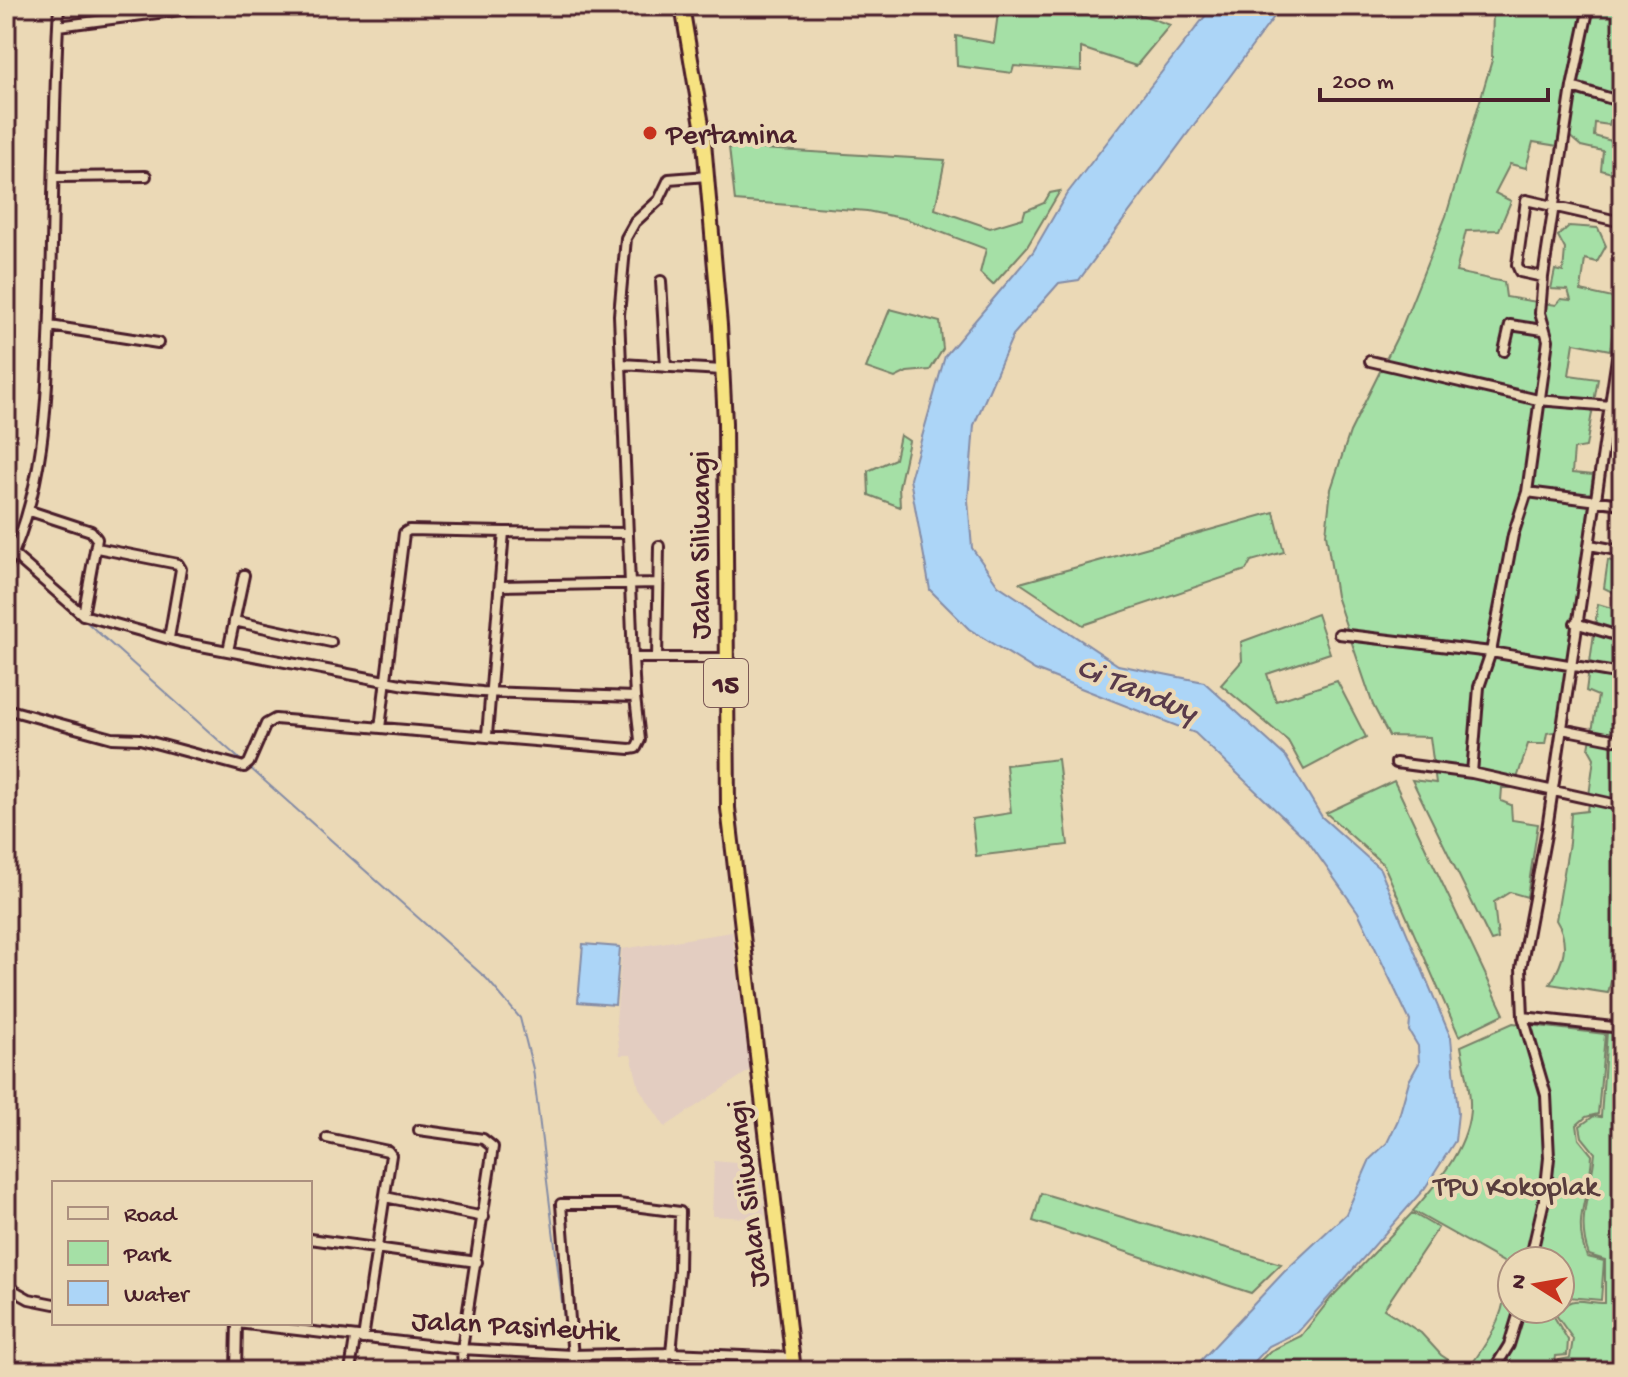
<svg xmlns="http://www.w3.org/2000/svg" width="1628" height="1377" font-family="'Gochi Hand',sans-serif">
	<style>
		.built { fill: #e3cdc1 }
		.green { fill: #a5e0a6; stroke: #788068; stroke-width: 2 }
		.water { fill: #acd5f7; stroke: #858ca5; stroke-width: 2 }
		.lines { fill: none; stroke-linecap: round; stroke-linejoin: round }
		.stream { stroke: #858ca5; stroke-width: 2 }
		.minor-casing { stroke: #4a1f2b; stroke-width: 14 }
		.highway-casing { stroke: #4a1f2b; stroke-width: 18 }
		.minor { stroke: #ebd9b6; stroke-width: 8 }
		.highway { stroke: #f6e281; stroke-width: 12 }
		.poi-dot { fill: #c8321e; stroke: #ebd9b6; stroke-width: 3 }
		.labels { text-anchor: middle; stroke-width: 8; stroke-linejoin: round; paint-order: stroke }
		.shield { fill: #ebd9b6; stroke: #7a5755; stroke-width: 2 }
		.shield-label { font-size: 28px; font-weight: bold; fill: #4a1f2b }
		.poi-label { font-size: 30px; fill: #4a1f2b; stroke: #ebd9b6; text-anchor: start }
		.street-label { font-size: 30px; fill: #4a1f2b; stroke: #ebd9b6 }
		.park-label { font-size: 30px; fill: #583c3d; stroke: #ebd9b6 }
		.water-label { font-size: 32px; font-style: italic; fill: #593a4a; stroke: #ebd9b6 }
	</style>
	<rect width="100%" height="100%" fill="#ebd9b6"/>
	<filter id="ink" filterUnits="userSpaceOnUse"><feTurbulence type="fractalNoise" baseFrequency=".0125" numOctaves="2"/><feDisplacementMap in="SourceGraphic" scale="16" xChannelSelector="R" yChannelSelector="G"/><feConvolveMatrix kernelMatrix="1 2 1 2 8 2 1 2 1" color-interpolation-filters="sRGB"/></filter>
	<g filter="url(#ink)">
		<path class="built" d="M732,932L750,1070L665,1127L639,1088L631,1055H620L616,1021L622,949Z
			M714,1161L759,1165L766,1219L712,1216Z"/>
		<path class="green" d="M999,6H1117L1170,25L1136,66L1081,48V71L1014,66L1012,73L957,66L956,36L994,43Z
			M1493,6H1622V94L1617,93L1609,125L1595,123L1594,136L1615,142L1622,149V176L1601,170L1603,151L1581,146L1562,130L1558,146L1533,142L1526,168L1510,164L1495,193L1511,201L1499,230L1466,231L1456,272L1504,282L1506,297L1556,305L1561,299L1571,300L1568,290L1551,289L1555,270L1563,272L1565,249L1558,236L1569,226L1598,228L1606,246L1597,262L1585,259L1581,291L1617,299L1610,350L1574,343L1569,375L1598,379L1586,447L1574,449L1572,473L1593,475L1559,731L1547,733L1545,744H1528L1514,788H1502L1501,801L1511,805L1512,820L1538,824L1527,897L1510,892L1494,902L1498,939L1491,941L1412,780L1436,783L1430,737L1389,736L1373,705L1336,596L1326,534L1331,489L1350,432L1401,329L1446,216L1492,60Z
			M729,147L945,160L935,209L990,228L1023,218L1025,211L1044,203L1050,193L1060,191L1027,247L993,285L980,273L986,249L906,219L867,211L735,201Z
			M890,309L940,322L943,349L930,370L907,372L895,378L866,368Z
			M900,435L909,441L899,487L900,507L869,495L868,471L895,459Z
			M1274,512L1284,552L1251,561L1246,570L1083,625L1020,583Z
			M1608,560L1622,564V597L1604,588Z
			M1598,604L1622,611V893L1618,900L1622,903V938L1608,993L1550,984C1564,962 1570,942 1556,920L1569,843L1571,813L1587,811L1594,758L1589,749L1598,696L1586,691Z
			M1317,614L1330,653L1267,674L1276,701L1337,681L1366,737L1304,770L1288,741L1221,685L1242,661L1241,642Z
			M1058,759L1068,845L976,856L972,819L1011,813L1006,765Z
			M1394,781L1504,1014L1459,1036L1384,865L1326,813Z
			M1513,1023L1605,1034L1598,1114L1586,1117L1577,1125L1579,1139L1592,1155C1591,1193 1571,1218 1587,1257L1604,1261L1601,1300L1568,1297L1560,1302V1261H1512V1309H1556L1553,1315L1568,1340L1567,1355L1556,1356L1554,1371H1471L1468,1369C1493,1336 1511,1306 1505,1263L1413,1211C1438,1182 1472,1144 1470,1102C1470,1084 1464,1065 1461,1046Z
			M1607,1032L1622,1034V1371H1557L1559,1360L1570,1358L1573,1339L1556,1315C1570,1293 1582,1303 1605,1303V1260L1589,1255C1575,1220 1592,1188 1595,1153L1582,1137L1580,1126L1594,1116L1601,1117Z
			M1041,1193L1281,1264L1251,1293L1033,1221Z
			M1412,1213L1438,1228L1384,1309L1421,1333L1441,1355L1465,1371H1250L1270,1351L1301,1336L1331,1298Z
			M953,1360V1371H828L827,1362Z"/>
		<path class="water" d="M1213,6H1282L1079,280L1059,283L1013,335L974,425L968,500L972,548L998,585L1118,665L1204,682L1286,757L1322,817L1380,869L1451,1038L1458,1113L1455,1141L1425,1188L1298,1332L1269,1346L1246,1371H1191L1284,1272L1346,1214L1370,1159L1387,1143L1398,1120L1409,1081L1419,1063L1418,1046L1409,1031L1410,1021L1358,912L1307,840L1195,733L1035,670L969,629L930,590L910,479L945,356L1033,252L1066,195Z
			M583,944L620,947L615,1005L578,1002Z"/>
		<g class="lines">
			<path class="stream" d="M82,618L244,763
				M249,767L487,979L520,1018L533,1069L568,1350"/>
			<defs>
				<path id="minor" d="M58,26L211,6
					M1572,87L1622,102
					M56,177L146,176
					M1543,277L1520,272L1517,265L1526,200L1622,222
					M661,281L666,367
					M50,326L158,343
					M1504,351L1510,325L1543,330
					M1370,361L1538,400L1611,406
					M621,364L722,370
					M1527,492L1622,504
					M30,511L91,531L97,539L83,615
					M1590,545L1622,551
					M97,548L178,564L181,569L169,638
					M14,555L83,615L180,642L406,685L482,692L635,697L633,658H726
					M6,569C45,489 47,400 50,312C54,210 53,108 59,6
					M500,586L657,583
					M234,621L331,642
					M1575,623L1622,637
					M1339,634L1491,652L1622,674
					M228,651L244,575
					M633,658L619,315L626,238L635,222L659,200L669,179L707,176
					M657,658L659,546
					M6,709L112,738L140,739L244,767L249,763L266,724L275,719L630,749L636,748L640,740L635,697
					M380,728L404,533L409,530L504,532
					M1562,729L1622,741
					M487,735L504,532L628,533
					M1396,763L1472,773L1622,806
					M1472,773L1479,687L1491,652L1513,535L1527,492L1548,340L1540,313L1543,277L1572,87L1589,6
					M1523,1017L1622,1028
					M419,1130L483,1139L493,1147L462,1349L463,1371
					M327,1138L388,1151L391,1155L363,1339
					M385,1197L484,1217
					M310,1239L477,1262
					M1530,1261L1545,1196L1549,1158L1546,1095L1523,1017L1521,968L1547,829L1622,324
					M6,1286L29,1299L54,1304
					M237,1323L462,1349L571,1355L671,1353L792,1358
					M236,1371L237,1323
					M350,1371L355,1339
					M574,1371L561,1204H618L680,1212L679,1270L671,1353
					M663,1371L666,1353
					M1493,1371L1509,1345L1520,1309"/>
				<path id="highway" d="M682,6L703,131L720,325L725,423L728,808L794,1371"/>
			</defs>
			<use href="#minor" class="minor-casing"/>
			<use href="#highway" class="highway-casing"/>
			<use href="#minor" class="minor"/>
			<use href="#highway" class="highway"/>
		</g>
	</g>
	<circle class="poi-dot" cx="650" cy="133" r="8"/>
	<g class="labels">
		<rect class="shield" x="704" y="659" width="44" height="48" rx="6"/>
		<g class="shield-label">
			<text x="726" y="693">15</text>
		</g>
		<g class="poi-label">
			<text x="666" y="143">Pertamina</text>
		</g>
		<g class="street-label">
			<text transform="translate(699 545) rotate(-90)" y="10">Jalan Siliwangi</text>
			<text transform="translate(746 1194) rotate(-97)" y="10">Jalan Siliwangi</text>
			<text transform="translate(515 1324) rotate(3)" y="10">Jalan Pasirleutik</text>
		</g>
		<g class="park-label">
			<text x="1516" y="1195">TPU Kokoplak</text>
		</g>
		<g class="water-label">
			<text transform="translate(1138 687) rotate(22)" y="11">Ci Tanduy</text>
		</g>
	</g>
	<rect width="1628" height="1377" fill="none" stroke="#ebd9b6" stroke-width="32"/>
	<rect x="16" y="16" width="1596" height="1345" fill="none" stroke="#4a1f2b" stroke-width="3" filter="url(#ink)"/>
	<rect x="52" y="1181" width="260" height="144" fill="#ebd9b6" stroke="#ab8f7e" stroke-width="2"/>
	<rect x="68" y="1207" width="40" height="12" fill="#ebd9b6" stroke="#ab8f7e" stroke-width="2"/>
	<text x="124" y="1221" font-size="24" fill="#4a1f2b">Road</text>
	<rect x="68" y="1241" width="40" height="24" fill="#a5e0a6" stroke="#ab8f7e" stroke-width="2"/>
	<text x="124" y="1261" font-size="24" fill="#4a1f2b">Park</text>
	<rect x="68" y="1281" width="40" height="24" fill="#acd5f7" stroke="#ab8f7e" stroke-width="2"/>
	<text x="124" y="1301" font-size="24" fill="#4a1f2b">Water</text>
	<g transform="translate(1536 1285) rotate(281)"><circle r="38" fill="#ebd9b6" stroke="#ab8f7e" stroke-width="2"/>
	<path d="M0-6L14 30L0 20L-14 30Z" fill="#c8321e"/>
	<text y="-12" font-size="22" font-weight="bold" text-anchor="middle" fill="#4a1f2b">N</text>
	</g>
	<path d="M1320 88v12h228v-12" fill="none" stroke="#4a1f2b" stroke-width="4"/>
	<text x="1332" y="88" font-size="24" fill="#4a1f2b" stroke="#ebd9b6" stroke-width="6" paint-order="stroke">200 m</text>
</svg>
